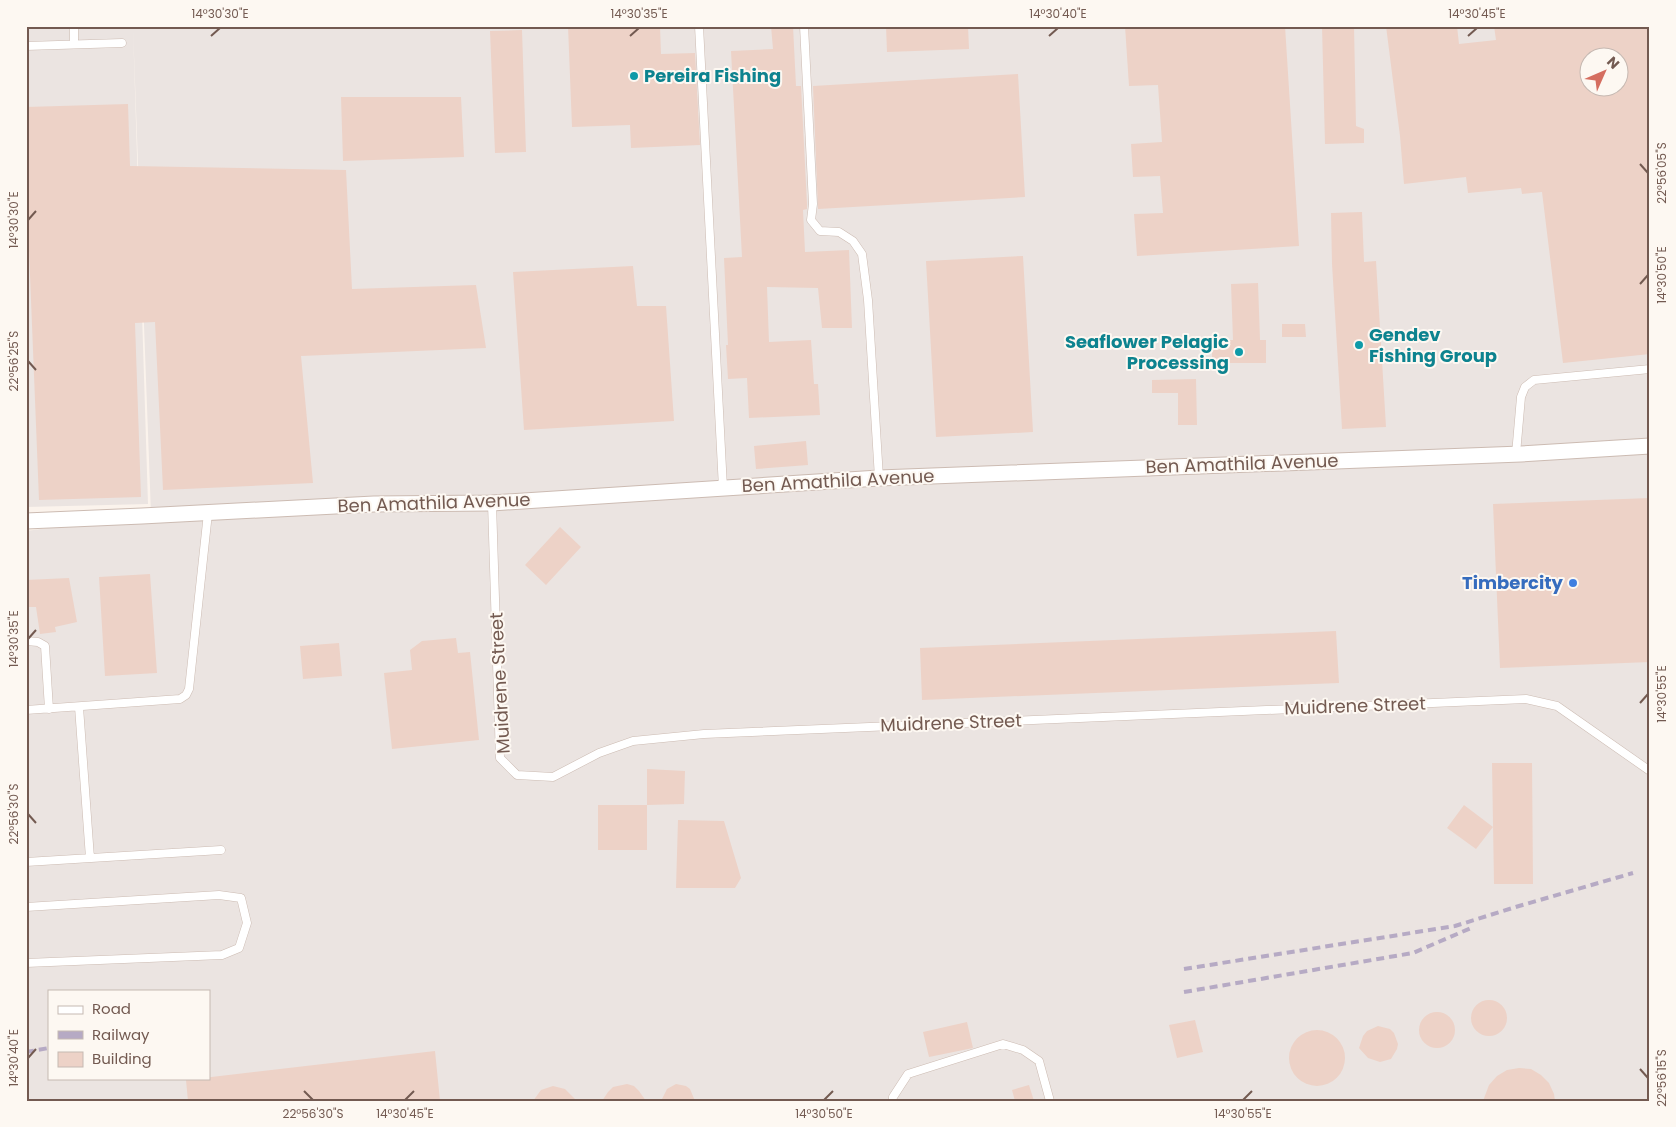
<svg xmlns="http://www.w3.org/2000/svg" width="1676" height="1127" font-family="Poppins,sans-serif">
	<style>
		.industrial { fill: #ebe4e1; fill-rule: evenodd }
		.building { fill: #edd2c7; fill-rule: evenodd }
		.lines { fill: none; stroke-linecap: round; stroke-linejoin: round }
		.service-casing { stroke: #ccbbb2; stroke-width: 9 }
		.minor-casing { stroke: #ccbbb2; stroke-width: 17 }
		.service { stroke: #fff; stroke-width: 8 }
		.minor { stroke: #fff; stroke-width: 15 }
		.rail { stroke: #b6aac4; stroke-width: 4; stroke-dasharray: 8 5; stroke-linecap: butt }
		.ticks { fill: none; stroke: #735a51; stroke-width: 2 }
		.culture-dot { fill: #0f9aa8; stroke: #fdf8f2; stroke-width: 2 }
		.shop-dot { fill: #3f7fe0; stroke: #fdf8f2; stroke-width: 2 }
		.labels { text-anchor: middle; stroke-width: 4; stroke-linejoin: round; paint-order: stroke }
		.culture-label { font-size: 18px; font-weight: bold; fill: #0d838f; stroke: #fdf8f2; text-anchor: start }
		.street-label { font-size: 18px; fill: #735a51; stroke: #fdf8f2 }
		.shop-label { font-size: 18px; font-weight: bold; fill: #366cbe; stroke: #fdf8f2; text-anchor: end }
		.neatline { fill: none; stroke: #735a51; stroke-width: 2 }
		.ticks-label { font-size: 12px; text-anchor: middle; fill: #735a51 }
	</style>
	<rect width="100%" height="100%" fill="#fbf3ec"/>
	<path class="industrial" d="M26,26H1650V1101H26V531L151,514L133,28L148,504L26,507ZM1588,58H1618V88H1588ZM49,991H209V1078H49Z"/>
	<path class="building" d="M568,26H660L661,54L695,53L700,145L631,148L630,125L572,127Z
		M771,26H793L796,86H801L807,204V209L803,210L805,252L849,250L852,328H822L818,288L767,287L769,342L811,340L814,384H818L820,415L749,418L747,378L728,379L726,345H728L724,258L742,257L731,51L773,49Z
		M886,26H968L969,49L887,52Z
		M1125,26H1285L1299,246L1137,256L1134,214L1163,213L1160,176L1133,177L1131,144L1162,142L1158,85L1129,86Z
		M1322,26H1354L1356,126L1364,129V143L1325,144Z
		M1386,26H1457L1459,44L1496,40L1494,26H1649L1650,354L1563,363L1542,192L1522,194L1521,188L1468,193L1466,177L1404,184L1400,136ZM1588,58H1618V88H1588Z
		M522,30L526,152L495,153L490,31Z
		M1018,74L1025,197L818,209L813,86Z
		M341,97H461L464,157L343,161Z
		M128,104L130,166L346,170L352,289L476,285L486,348L301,356L313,483L163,490L155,322L135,323L141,497L39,500L26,175V107Z
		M1362,212L1364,262L1376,261L1386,427L1342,429L1332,264L1331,213Z
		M1023,256L1033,432L936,437L926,261Z
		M633,266L637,306H666L674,421L524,430L513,272Z
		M1258,283L1260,340H1266V363H1212V340H1233L1231,284Z
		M1282,324H1305L1306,337H1282Z
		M1196,379L1197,425H1178V393H1152V380Z
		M806,441L808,465L756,469L754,446Z
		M1650,498V662L1500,668L1493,504Z
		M560,527L581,547L546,585L525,565Z
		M150,574L157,673L105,676L99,577Z
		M69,578L77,622L55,627L56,632L40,634L36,607H26V580Z
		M1336,631L1339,683L922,700L920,648Z
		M456,638L458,653L470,652L479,740L392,749L384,673L412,670L410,650L422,641Z
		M339,643L342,676L303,679L300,646Z
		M1492,763H1532L1533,884H1494Z
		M647,769L685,771L684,804L647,805Z
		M598,805H647V850H598Z
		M1464,805L1493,827L1476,849L1447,828Z
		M678,820L724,821L741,878L735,888H676Z
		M1471 1018a18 18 0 1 1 36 0a18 18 0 1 1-36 0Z
		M1419 1030a18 18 0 1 1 36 0a18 18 0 1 1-36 0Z
		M1195,1020L1203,1052L1177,1058L1169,1025Z
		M967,1022L973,1048L929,1057L923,1032Z
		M1378,1026L1390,1029L1394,1033L1398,1044L1397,1049L1391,1059L1380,1062L1368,1058L1359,1048L1363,1036L1367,1031Z
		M1289 1058a28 28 0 1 1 56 0a28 28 0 1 1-56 0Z
		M435,1051L440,1101H188L186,1080Z
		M1519,1068L1531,1069L1541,1075L1549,1083L1554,1094L1555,1101H1483L1489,1085L1497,1076L1507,1070Z
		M627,1084L634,1086L639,1091L646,1101H602L608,1092L613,1087Z
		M676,1084L686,1086L690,1089L695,1101H661L667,1089Z
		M1029,1085L1034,1101H1015L1012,1090Z
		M553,1086L565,1089L577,1101H533L541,1090Z"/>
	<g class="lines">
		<defs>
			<path id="service" d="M74,26V44
				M699,26L723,488
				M804,26L813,204L811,220L820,231L839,232L853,241L862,254L868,300L879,478
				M26,46L122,43
				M1516,454L1521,397L1525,387L1534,380L1650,369
				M492,503L500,758L517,775L553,777L599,753L633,741L704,734L1526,699L1557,706L1650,771
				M26,641L38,642L45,646L49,709
				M79,707L90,858
				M26,710L180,699L186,695L189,689L208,513
				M26,862L221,850
				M26,907L219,895L241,898L247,923L239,948L222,955L26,963
				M893,1101V1097L908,1074L1003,1044L1023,1050L1039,1061L1050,1101"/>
			<path id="minor" d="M26,521L142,516L374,504L492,503L879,478L1521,454L1650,446"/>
		</defs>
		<use href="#service" class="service-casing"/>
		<use href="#minor" class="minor-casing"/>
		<use href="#service" class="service"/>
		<use href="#minor" class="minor"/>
		<path class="rail" d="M1184,969L1455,926L1519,906L1633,873
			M1184,992L1413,953L1471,928
			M26,1052L49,1048"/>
	</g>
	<path class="ticks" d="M211,36L220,28M630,36L639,28M1049,36L1058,28M1468,36L1477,28M1640,164L1648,173M28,220L36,211M1640,284L1648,275M28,361L36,370M28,639L36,630M1640,703L1648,694M28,814L36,823M28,1058L36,1049M1640,1069L1648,1078M304,1091L313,1100M405,1100L414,1091M824,1100L833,1091M1243,1100L1252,1091"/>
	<g class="culture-dot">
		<circle cx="634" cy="76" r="5"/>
		<circle cx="1359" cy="345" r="5"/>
		<circle cx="1239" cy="352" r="5"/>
	</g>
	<circle class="shop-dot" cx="1573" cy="583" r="5"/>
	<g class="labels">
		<g class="culture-label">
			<text x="644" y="82">Pereira Fishing</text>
			<text x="1369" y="341">Gendev<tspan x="1369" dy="21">Fishing Group</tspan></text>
			<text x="1229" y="348" text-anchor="end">Seaflower Pelagic<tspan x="1229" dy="21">Processing</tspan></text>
		</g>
		<g class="street-label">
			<text transform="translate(1242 464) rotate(-2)" y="6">Ben Amathila Avenue</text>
			<text transform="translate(838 481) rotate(-3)" y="6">Ben Amathila Avenue</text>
			<text transform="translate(434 503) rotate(-2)" y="6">Ben Amathila Avenue</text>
			<text transform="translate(500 683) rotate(-93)" y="6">Muidrene Street</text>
			<text transform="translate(1355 706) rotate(-2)" y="6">Muidrene Street</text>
			<text transform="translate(951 723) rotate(-2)" y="6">Muidrene Street</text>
		</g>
		<g class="shop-label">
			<text x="1563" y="589">Timbercity</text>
		</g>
	</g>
	<rect width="1676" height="1127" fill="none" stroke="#fdf8f2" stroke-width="55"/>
	<rect x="48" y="990" width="162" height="90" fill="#fdf8f2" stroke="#c6b9b2"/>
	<rect x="58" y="1006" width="25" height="8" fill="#ffffff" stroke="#c6b9b2"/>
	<text x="92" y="1014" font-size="15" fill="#735a51">Road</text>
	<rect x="58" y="1031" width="25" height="8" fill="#b6aac4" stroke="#c6b9b2"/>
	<text x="92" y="1040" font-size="15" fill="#735a51">Railway</text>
	<rect x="58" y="1052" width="25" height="15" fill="#edd2c7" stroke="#c6b9b2"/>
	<text x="92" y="1064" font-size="15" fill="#735a51">Building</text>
	<g transform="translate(1604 72) rotate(45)"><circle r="24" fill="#fdf8f2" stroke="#c6b9b2"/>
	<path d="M0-4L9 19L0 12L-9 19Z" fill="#d56e60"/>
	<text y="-8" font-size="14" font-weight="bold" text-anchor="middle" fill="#735a51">N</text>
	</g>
	<rect x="28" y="28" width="1620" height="1072" class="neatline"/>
	<g class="ticks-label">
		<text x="220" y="18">14°30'30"E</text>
		<text x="639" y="18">14°30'35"E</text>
		<text x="1058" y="18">14°30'40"E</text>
		<text x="1477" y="18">14°30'45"E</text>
		<text transform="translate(1662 173) rotate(-90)" y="4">22°56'05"S</text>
		<text transform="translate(14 220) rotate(-90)" y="4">14°30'30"E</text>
		<text transform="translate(1662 275) rotate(-90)" y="4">14°30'50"E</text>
		<text transform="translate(14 361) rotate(-90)" y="4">22°56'25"S</text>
		<text transform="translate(14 639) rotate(-90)" y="4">14°30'35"E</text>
		<text transform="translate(1662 694) rotate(-90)" y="4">14°30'55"E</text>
		<text transform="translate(14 814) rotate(-90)" y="4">22°56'30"S</text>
		<text transform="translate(14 1058) rotate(-90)" y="4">14°30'40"E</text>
		<text transform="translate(1662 1078) rotate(-90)" y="4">22°56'15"S</text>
		<text x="313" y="1118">22°56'30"S</text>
		<text x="405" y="1118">14°30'45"E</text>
		<text x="824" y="1118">14°30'50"E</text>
		<text x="1243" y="1118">14°30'55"E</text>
	</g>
</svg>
